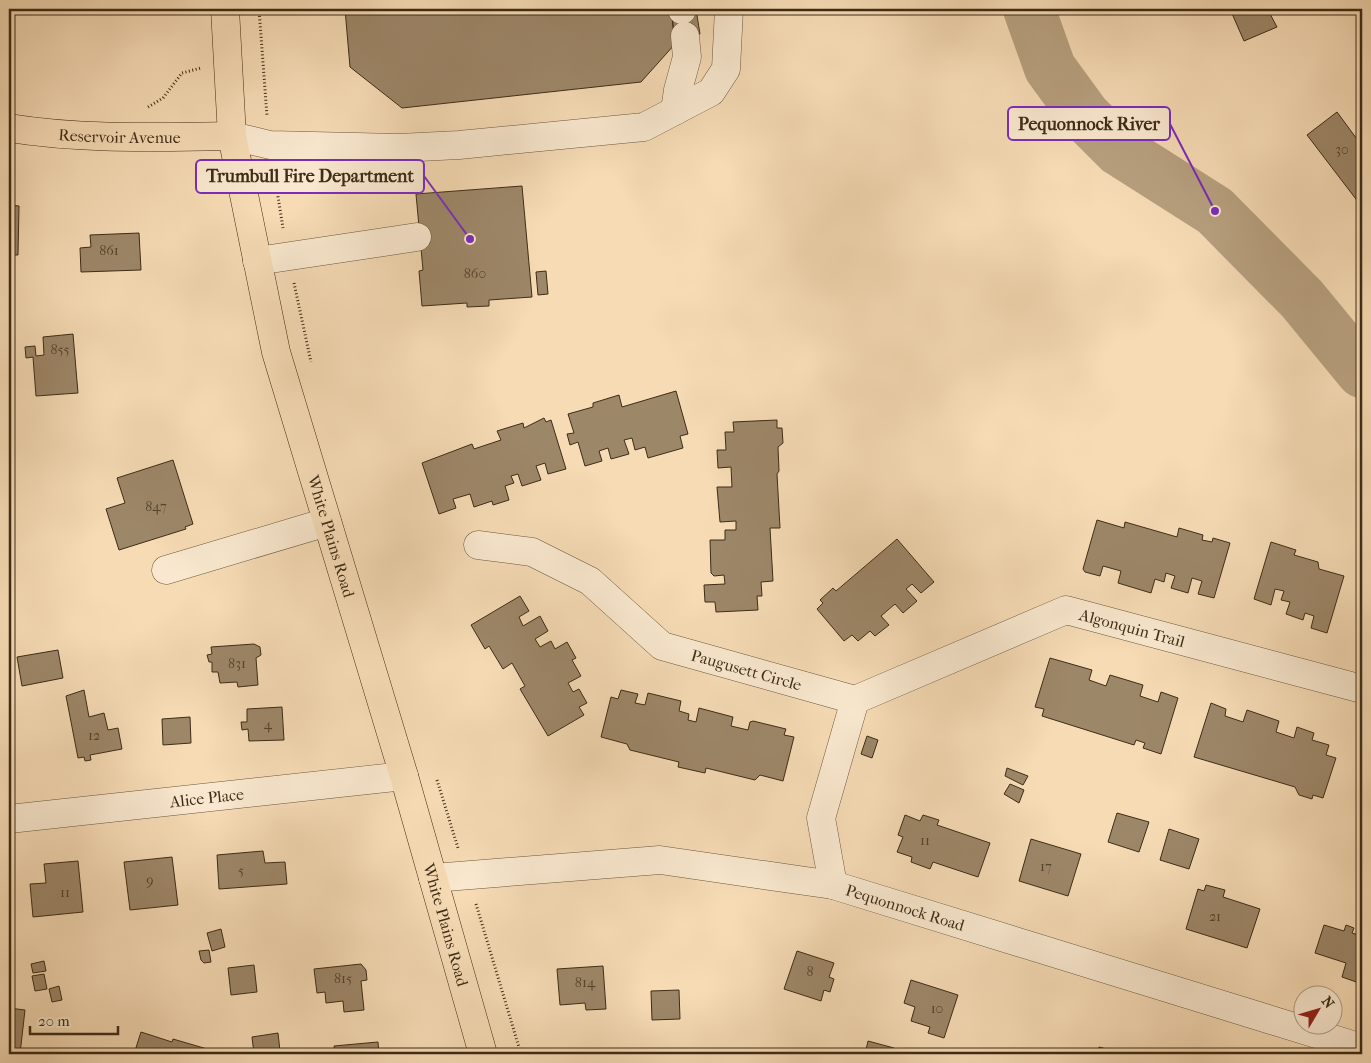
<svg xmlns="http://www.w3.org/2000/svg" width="1371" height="1063" font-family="'IM FELL French Canon',serif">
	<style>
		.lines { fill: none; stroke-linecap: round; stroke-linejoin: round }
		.river { stroke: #b7a07f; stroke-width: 52 }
		.building { fill: #9d8769; stroke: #3d2c16 }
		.minor-casing { stroke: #6b583e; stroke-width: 29 }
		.major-casing { stroke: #3d2c16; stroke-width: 29 }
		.path { stroke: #3d2c16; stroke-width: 3; stroke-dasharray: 1 2.5; stroke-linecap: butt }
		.minor { stroke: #f9e8cf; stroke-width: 28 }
		.major { stroke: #f6dbb5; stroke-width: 28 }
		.labels { text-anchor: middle; stroke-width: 4.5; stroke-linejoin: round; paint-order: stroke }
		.number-label { font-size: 14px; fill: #55432b }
		.street-label { font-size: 16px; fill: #3d2c16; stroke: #f9e8cf }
		.leader { fill: none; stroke: #7b2cbf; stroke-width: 2 }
		.callout-dot { fill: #7b2cbf; stroke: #f9e8cf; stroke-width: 2 }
		.callout { fill: #f9e8cf; stroke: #7b2cbf; stroke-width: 2 }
		.callout-label { font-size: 18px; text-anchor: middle; font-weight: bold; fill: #3d2c16 }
	</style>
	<rect width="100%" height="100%" fill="#f6dbb5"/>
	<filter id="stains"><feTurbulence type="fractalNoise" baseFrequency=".004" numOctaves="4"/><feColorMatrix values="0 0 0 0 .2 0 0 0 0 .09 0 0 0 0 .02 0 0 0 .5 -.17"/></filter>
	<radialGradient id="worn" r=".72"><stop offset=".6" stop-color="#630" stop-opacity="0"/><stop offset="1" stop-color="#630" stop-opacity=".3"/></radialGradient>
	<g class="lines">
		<path class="river" d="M1029,9L1050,68L1085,116L1119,150L1215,211L1302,299L1362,372"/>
	</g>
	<path class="building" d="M345,9H671L675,44L641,82L402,108L350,67Z
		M692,9H696L700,34L674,38L672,11Z
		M1230,9H1272L1273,11L1269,12L1277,27L1244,41Z
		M1337,112L1362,146V207L1307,135Z
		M522,186L532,297L489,300V306L467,307V303L422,306L419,271L423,270L416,194Z
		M9,205L19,206L18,255H9Z
		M139,233L141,270L81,272L80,248L91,247L90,235Z
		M546,271L548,294L538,295L536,272Z
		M73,334L78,393L36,396L33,357L26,358L25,347L35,346L36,356L44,355L43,337Z
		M676,391L688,434L680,436L683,448L648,458L645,447L635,450L632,438L624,440L629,454L611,459L608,448L599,451L602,461L585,466L578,442L570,445L567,434L574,433L568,414L593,407V403L619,395L622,407Z
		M544,418L546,422L551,420L566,469L548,474L545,463L536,466L541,480L522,486L518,474L511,476L514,483L505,486L509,500L493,505L492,501L474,507L470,494L453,499L456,508L439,514L422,463L472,444L474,449L501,440L497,431L523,423L524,428Z
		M777,420V428H782L783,443L778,447L779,471L777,474L780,528H770L773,581L761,582L762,596H757L758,610L716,612L715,602H705L704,585L725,584L724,575L714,576L711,573L710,540H725V530H736V521L720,522L717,487H732L731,467L718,468L717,450H726L725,432H734L733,422Z
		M173,460L193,524L185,527L186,529L119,550L106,509L125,503L117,478Z
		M1097,520L1124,528L1125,522L1177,537L1179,528L1203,535L1202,540L1212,542L1213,538L1230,543L1214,598L1198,594L1202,581L1192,578L1188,593L1171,588L1175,576L1166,573L1164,582L1155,579L1151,593L1118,583L1121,571L1103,566L1100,576L1085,572L1083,569Z
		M897,539L934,582L921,593L912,584L906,589L917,601L903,613L895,604L881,616L889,625L875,636L870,631L858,641L852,635L844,641L817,609L823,603L820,600L833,588L836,591Z
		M1271,542L1296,550L1294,555L1318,562L1319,569L1344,576L1327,633L1311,628L1314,616L1305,613L1303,620L1286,614L1290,602L1281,600L1284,591L1275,589L1271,605L1254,599Z
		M520,596L529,611L519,617L523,626L540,616L548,631L535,639L540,647L551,641L555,649L567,642L576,658L572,660L581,676L568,683L573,692L579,689L587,703L579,707L584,715L548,736L520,689L525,686L512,663L503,669L489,646L485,649L471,625Z
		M254,644L260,647L261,655L256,658L258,685L238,687L237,682L220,683L218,672H212V662H209L207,655L212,654L211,647Z
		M58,650L63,678L22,686L17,657Z
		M1050,658L1092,670L1089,680L1106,686L1110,675L1143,685L1140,696L1158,702L1161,692L1178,698L1161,754L1143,748L1145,743L1136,740L1134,745L1042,716L1044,709L1035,707Z
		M84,690L89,717L104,713L108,730L118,728L122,749L90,755L91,760L85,761L84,757L78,758L66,696Z
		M621,690L638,694L635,703L645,705L648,693L681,701L679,711L689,714L688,720L696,722L699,708L733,717L731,726L748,730L750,722L753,721L786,729L784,735L794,737L783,781L760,775L755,780L706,768L705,773L678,767L679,762L630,750L627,744L601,737L611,697L618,699Z
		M1211,703L1226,709L1225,716L1243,722L1247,710L1279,721L1276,732L1294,738L1297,727L1314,733L1312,740L1329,745L1326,755L1336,758L1323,798L1313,795L1312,799L1299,795L1295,787L1194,757Z
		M282,707L284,740L249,741L248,729L242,730L241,722H247V709Z
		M190,717L191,743L163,745L162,719Z
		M867,736L878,740L872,758L861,754Z
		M1007,768L1028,776L1023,785L1005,776Z
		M1010,784L1024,790L1019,803L1004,794Z
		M1117,813L1149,822L1139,852L1108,842Z
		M905,815L920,821L923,815L939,820L937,825L990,843L978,877L933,862L930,869L911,862L912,857L897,852L903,837L898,835Z
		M1169,829L1199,839L1189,869L1160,860Z
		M1031,839L1081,854L1068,896L1019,881Z
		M263,851L265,863L285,862L287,884L219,889L217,855Z
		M172,857L178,905L130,910L124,862Z
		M78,861L83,912L33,917L30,884L46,883L44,864Z
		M1206,885L1225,890L1223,897L1260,909L1247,948L1186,929L1198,889L1204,891Z
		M1324,925L1344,931L1346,925L1354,928L1352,933L1362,936V984L1342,977L1346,963L1315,953Z
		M221,929L225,947L212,951L207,933Z
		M209,950L211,962L204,963L201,960L199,951Z
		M797,951L834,963L829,977L834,979L830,992L824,990L821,1001L784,989Z
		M44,961L46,971L33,973L31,964Z
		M361,964L366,970L367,980L361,981L364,1010L344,1012L343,1001L326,1003L325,992L317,993L314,969Z
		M254,965L257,992L231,995L228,968Z
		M603,966L606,1009L586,1010L585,1003L560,1005L557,969Z
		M44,974L47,989L35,991L32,976Z
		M911,980L958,995L944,1038L928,1033L930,1027L911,1021L915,1007L904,1003Z
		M59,986L62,1000L52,1002L49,989Z
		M679,990L680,1019L652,1020L651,991Z
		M9,1008L25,1010L20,1054H9Z
		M141,1032L172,1042L173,1039L214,1051L213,1054H134Z
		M278,1033L280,1051L277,1054H254L252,1037Z
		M868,1041L894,1048L892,1054H865Z
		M378,1042L379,1054H335L334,1046Z
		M1099,1047L1115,1051L1114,1054H1097Z"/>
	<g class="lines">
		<defs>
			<g id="minor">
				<path d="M682,9V10"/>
				<path d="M675,111L678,90L687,57L685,36"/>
				<path d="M232,136L270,145L399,148L459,145L644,127L711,92L726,69L729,9"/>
				<path d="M257,261L417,237"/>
				<path id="s1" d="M478,545L532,552L590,581L662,646L855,700L821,818L833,885"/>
				<path d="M166,570L327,522"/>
				<path id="s2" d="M855,700L1066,610L1362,689"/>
				<path id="s3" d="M9,819L404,776"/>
				<path id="s4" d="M433,878L660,860L833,885L1362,1048"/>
			</g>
			<g id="major">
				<path id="s5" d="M225,9L232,136L276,352L404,776L483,1054"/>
				<path id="s6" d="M9,128C85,140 155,137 232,136"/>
			</g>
		</defs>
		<use href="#minor" class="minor-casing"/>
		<use href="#major" class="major-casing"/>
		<path class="path" d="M259,9L267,116
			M148,107L163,98L182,73L201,68
			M274,172L283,228
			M294,283L311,362
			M437,780L458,848
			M476,904L521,1054"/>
		<use href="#minor" class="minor"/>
		<use href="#major" class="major"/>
	</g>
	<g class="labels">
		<g class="number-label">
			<text x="1342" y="154">30</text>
			<text x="109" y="255">861</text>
			<text x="475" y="278">860</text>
			<text x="60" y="354">855</text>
			<text x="156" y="511">847</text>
			<text x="237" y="668">831</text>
			<text x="268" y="729">4</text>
			<text x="94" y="740">12</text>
			<text x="925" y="845">11</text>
			<text x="1046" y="871">17</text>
			<text x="241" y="875">5</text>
			<text x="150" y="885">9</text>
			<text x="65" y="897">11</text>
			<text x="1215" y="921">21</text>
			<text x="810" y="976">8</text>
			<text x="343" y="983">815</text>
			<text x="585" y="987">814</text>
			<text x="937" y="1013">10</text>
		</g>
		<g class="street-label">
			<text dy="6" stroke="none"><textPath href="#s6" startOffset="111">Reservoir Avenue</textPath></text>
			<text dy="6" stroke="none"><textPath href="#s5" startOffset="540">White Plains Road</textPath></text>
			<text dy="6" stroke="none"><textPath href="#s2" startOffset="298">Algonquin Trail</textPath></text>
			<text dy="6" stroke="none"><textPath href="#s1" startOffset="304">Paugusett Circle</textPath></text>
			<text dy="6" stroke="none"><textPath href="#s3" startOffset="199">Alice Place</textPath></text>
			<text dy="6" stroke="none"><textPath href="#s4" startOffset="478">Pequonnock Road</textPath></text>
			<text dy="6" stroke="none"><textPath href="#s5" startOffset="945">White Plains Road</textPath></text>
		</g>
	</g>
	<path class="leader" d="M1215 211L1170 124M470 239L424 176"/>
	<g class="callout-dot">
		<circle cx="1215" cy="211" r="5"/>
		<circle cx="470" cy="239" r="5"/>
	</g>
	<g class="callout">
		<rect x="1008" y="107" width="162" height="33" rx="5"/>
		<rect x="196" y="160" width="228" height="33" rx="5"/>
	</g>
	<g class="callout-label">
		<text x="1089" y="130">Pequonnock River</text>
		<text x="310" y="182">Trumbull Fire Department</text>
	</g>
	<rect width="1371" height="1063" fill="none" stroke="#f6dbb5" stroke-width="30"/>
	<rect x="10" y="10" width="1351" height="1043" fill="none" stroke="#3d2c16" stroke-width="2.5"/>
	<rect x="15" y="15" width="1341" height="1033" fill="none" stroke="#3d2c16"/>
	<g transform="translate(1318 1010) rotate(52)"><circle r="24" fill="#f9e8cf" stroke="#ae9d85"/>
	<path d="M0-4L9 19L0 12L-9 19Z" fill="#8f2418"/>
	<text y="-8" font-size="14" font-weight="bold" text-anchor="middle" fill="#3d2c16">N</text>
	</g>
	<path d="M30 1026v8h88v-8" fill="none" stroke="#3d2c16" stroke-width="2.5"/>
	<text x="38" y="1026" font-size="15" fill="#3d2c16" stroke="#f9e8cf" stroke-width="4" paint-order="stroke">20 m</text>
	<rect width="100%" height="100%" filter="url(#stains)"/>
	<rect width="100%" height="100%" fill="url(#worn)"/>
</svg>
